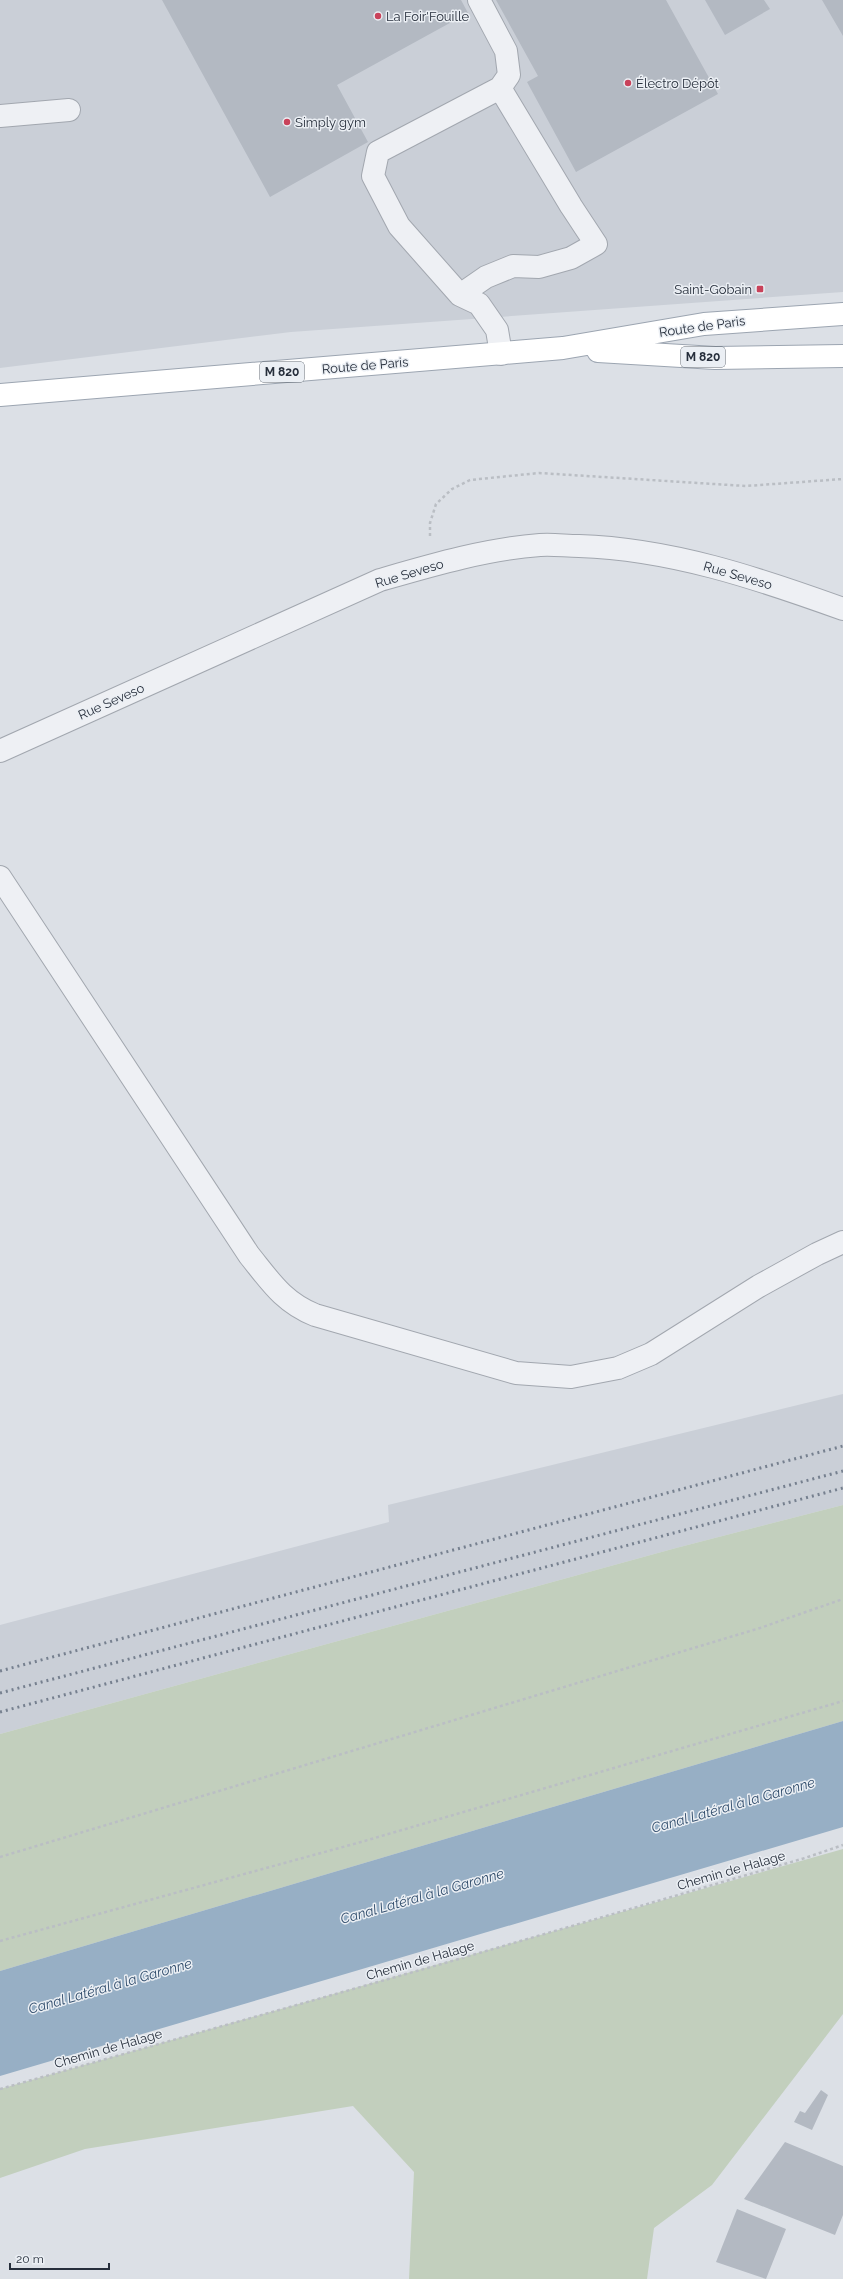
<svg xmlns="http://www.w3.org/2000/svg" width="843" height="2279" font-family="Raleway,sans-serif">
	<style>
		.built { fill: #cacfd7 }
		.green { fill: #c2cfbd }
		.water { fill: #97afc5 }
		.building { fill: #b3b9c2 }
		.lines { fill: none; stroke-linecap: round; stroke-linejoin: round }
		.minor-casing { stroke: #a2a7af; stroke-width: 24 }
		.major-casing { stroke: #9ca5b1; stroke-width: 24 }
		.path { stroke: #babec4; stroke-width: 2.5; stroke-dasharray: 3 3; stroke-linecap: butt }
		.minor { stroke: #eef0f4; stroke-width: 22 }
		.major { stroke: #fff; stroke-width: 22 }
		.rail { stroke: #76808f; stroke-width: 3; stroke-dasharray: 2 4; stroke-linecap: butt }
		.poi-dot { fill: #c9425a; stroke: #ebeff4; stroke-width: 1.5 }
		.labels { text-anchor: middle; stroke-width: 3; stroke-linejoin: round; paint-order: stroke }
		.shield { fill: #ebeff4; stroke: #616872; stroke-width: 1 }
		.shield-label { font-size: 12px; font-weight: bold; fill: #262e3b }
		.poi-label { font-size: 13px; fill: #262e3b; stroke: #ebeff4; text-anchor: start }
		.street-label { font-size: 13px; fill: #262e3b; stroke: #ebeff4 }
		.water-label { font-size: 14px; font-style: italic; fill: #324e6d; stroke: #ebeff4 }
	</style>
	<rect width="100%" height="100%" fill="#dce0e6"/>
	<path class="built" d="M0,0H843V292L291,332L0,368Z
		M843,1394V1505L676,1548L0,1734V1625L389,1522L388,1505Z"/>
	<path class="green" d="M843,1505V1721L0,1971V1734L676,1548Z
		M843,1849V2014L712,2185L654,2228L647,2279H409L414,2172L353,2106L85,2149L0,2178V2089Z"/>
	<path class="water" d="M843,1721V1827L0,2076V1971Z"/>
	<path class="building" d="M162,0H461L468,13L337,85L368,142L270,197Z
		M496,0H666L718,94L576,172L527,82L538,76Z
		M705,0H764L770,9L725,35Z
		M822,0H843V36Z
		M821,2090L828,2095L812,2130L794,2122L800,2111L805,2113Z
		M785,2142L843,2166V2215L835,2235L744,2199Z
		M737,2209L786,2229L766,2279L716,2262Z"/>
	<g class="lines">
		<defs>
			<path id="minor" d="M479,0L506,51L509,75L500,88L378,152L373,176L399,226L460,295L479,304L497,330L501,354
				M0,116L69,110
				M460,295L486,277L513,266L539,267L571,258L596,244L571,206L500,88
				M0,751L380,580C432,565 486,549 540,545C553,544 566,546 579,546C671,549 757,578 843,609
				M0,877L249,1255C270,1281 283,1302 315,1315L516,1373L571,1377L618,1368L651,1354L759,1286L817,1254L843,1242"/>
			<path id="major" d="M598,351L715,358L843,356
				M0,395L563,348L704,324L843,314"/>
		</defs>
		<use href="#minor" class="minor-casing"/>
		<use href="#major" class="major-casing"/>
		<path class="path" d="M430,536V523L436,504L452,489L470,480L539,473L746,486L843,479
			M0,1857L760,1628L843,1599
			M0,1941L361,1842L843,1701
			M0,2089L445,1963L805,1858L843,1845"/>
		<use href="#minor" class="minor"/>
		<use href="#major" class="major"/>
		<path class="rail" d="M0,1671L843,1446
			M0,1693L843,1471
			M0,1712L843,1488"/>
	</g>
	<g class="poi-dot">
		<circle cx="378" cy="16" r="4"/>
		<circle cx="628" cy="83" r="4"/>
		<circle cx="287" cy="122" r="4"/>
		<rect x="756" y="285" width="8" height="8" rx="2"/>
	</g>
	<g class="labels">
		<g class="shield">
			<rect x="681" y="347" width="44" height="20" rx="3"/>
			<rect x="260" y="362" width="44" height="20" rx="3"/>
		</g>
		<g class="shield-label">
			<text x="703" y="361">M 820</text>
			<text x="282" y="376">M 820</text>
		</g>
		<g class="poi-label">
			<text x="386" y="21">La Foir'Fouille</text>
			<text x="636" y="88">Électro Dépôt</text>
			<text x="295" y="127">Simply gym</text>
			<text x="752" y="294" text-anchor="end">Saint-Gobain</text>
		</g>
		<g class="street-label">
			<text transform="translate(702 326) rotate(-8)" y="5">Route de Paris</text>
			<text transform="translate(365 365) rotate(-5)" y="5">Route de Paris</text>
			<text transform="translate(409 573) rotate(-17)" y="5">Rue Seveso</text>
			<text transform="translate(738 575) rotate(16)" y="5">Rue Seveso</text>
			<text transform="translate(111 701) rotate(-24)" y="5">Rue Seveso</text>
			<text transform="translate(731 1870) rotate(-16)" y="5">Chemin de Halage</text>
			<text transform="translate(420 1960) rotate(-16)" y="5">Chemin de Halage</text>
			<text transform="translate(108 2048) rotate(-16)" y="5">Chemin de Halage</text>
		</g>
		<g class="water-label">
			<text transform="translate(733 1805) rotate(-16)" y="5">Canal Latéral à la Garonne</text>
			<text transform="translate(422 1896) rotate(-16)" y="5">Canal Latéral à la Garonne</text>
			<text transform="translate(110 1986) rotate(-16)" y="5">Canal Latéral à la Garonne</text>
		</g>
	</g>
	<path d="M10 2263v6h99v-6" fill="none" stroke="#262e3b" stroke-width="2"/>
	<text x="16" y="2263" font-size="12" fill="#262e3b" stroke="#ebeff4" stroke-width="3" paint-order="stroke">20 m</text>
</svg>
